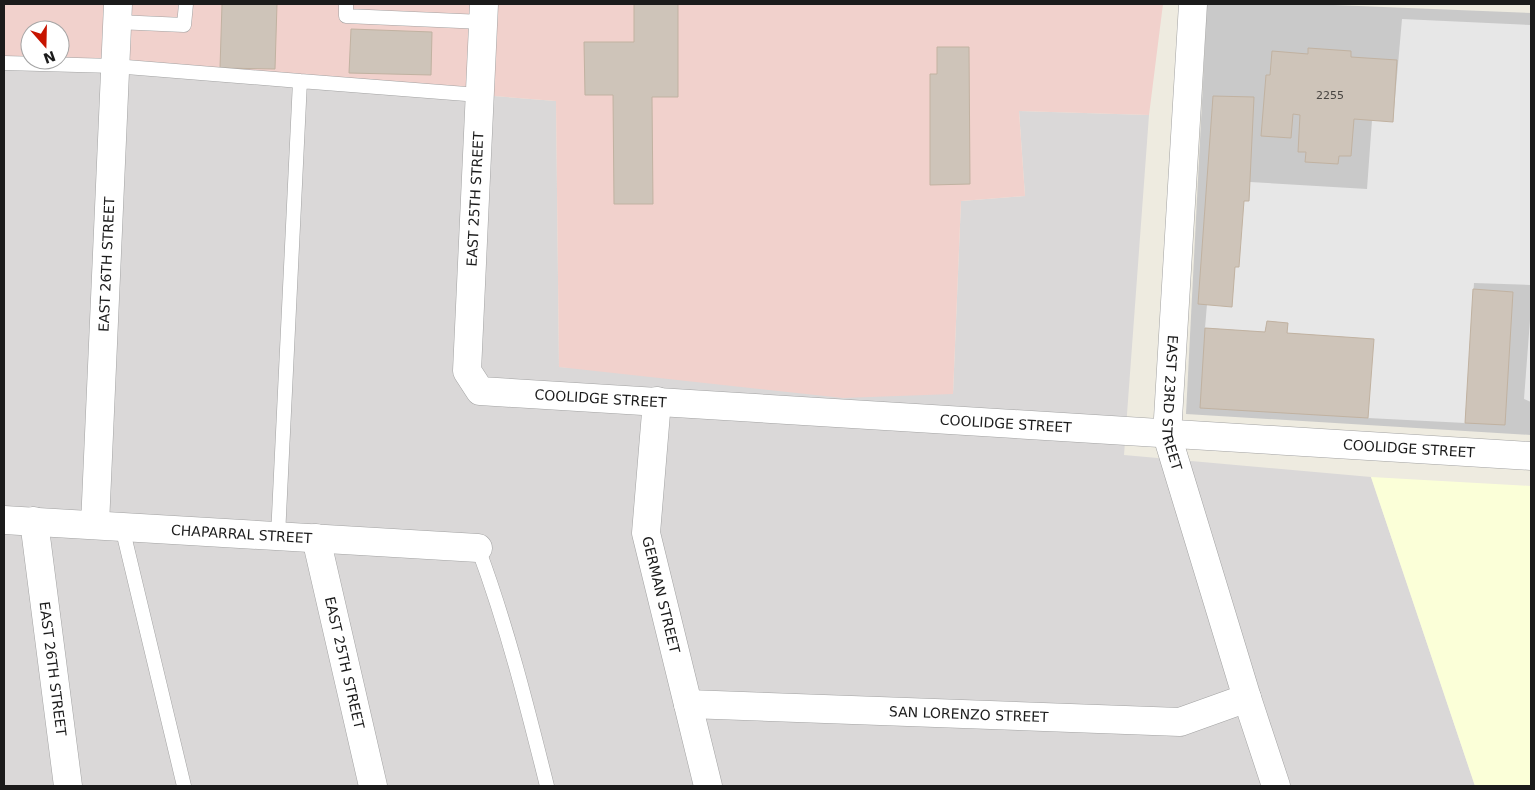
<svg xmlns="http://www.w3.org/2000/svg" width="1535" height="790" font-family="'DejaVu Sans',sans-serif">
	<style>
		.residential { fill: #dad8d8 }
		.commercial { fill: #f1d1cc }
		.education { fill: #fbffd8 }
		.religious { fill: #c9c9c9 }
		.parking { fill: #e7e7e7 }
		.building { fill: #cec4b9; stroke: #c1b2a1 }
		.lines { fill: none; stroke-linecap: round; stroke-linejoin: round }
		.lane-casing { stroke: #a2a2a2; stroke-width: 15 }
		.street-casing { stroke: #a2a2a2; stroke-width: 29 }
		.lane { stroke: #fff; stroke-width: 14 }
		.street { stroke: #fff; stroke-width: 28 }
		.labels { text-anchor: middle; stroke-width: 5; stroke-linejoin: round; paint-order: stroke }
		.number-label { font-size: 11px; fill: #484542 }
		.street-label { font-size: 14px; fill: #1b1b1b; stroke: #fff }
	</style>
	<rect width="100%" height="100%" fill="#eeebe0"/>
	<path class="residential" d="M4,57L556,101L559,367L953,394L961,201L1025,196L1019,111L1149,115L1124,455L1371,477L1475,786H4Z"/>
	<path class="commercial" d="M4,4H1163L1149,115L1019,111L1025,196L961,201L953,394L843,398L559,367L556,101L41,60H60V30H30V59L4,57Z"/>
	<path class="education" d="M1371,477L1531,486V786H1475Z"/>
	<path class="religious" d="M1207,4H1309L1531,13V435L1186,414Z"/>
	<path class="parking" d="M1402,19L1531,25V285L1474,283L1465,423L1368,418L1373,339L1287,333L1288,323L1267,321L1265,332L1205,328L1207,304L1232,306L1235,267L1244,201H1249L1250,182L1367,189L1372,120L1393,121Z
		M1531,307V402L1524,399Z"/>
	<path class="building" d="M222,4H277L275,69L220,68Z
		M634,4H678V97H652L653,204H614L613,95H585L584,42H634Z
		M351,29L432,32L431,75L349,73Z
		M937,47H969L970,184L930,185V74H937Z
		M1308,48L1351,51V57L1397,60L1393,122L1354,119L1351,156H1339L1338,164L1305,162L1306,152H1298L1300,115L1293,114L1291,138L1261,136L1266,75H1270L1272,51L1308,54Z
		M1213,96L1254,97L1249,201H1244L1239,267H1235L1232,307L1198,304Z
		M1473,289L1513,292L1505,425L1465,423Z
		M1267,321L1288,323L1287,333L1374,339L1368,418L1200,408L1205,328L1265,332Z"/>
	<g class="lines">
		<defs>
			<path id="lane" d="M346,4V16L483,22
				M117,22L184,25L186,4
				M4,63L114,66L300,81
				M122,527L184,786
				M278,536L300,81L479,95
				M478,548C507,626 527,706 547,786"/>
			<g id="street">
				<path id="s1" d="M484,4L467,371L480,391L1531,456"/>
				<path id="s2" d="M1193,4L1167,435L1247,698L1276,786"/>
				<path id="s3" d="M657,401L646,533L708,786"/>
				<path id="s4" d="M4,520L478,548"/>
				<path id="s5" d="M34,521L68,786"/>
				<path id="s6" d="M95,525L118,4"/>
				<path id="s7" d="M316,538L373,786"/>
				<path id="s8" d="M688,704L1180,722L1247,698"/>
			</g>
		</defs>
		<use href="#lane" class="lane-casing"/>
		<use href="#street" class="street-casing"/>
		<use href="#lane" class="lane"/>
		<use href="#street" class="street"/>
	</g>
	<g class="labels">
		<g class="number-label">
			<text x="1330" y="99">2255</text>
		</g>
		<g class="street-label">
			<text transform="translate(475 199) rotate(-87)" y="5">EAST 25TH STREET</text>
			<text dy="5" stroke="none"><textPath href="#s6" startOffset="261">EAST 26TH STREET</textPath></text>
			<text dy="5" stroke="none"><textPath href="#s1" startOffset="512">COOLIDGE STREET</textPath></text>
			<text dy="5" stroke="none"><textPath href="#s2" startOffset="400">EAST 23RD STREET</textPath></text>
			<text dy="5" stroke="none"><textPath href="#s1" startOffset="918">COOLIDGE STREET</textPath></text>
			<text dy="5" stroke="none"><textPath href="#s1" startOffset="1322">COOLIDGE STREET</textPath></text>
			<text dy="5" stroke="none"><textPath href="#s4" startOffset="238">CHAPARRAL STREET</textPath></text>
			<text dy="5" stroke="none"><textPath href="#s3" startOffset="196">GERMAN STREET</textPath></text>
			<text dy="5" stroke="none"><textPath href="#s7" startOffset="128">EAST 25TH STREET</textPath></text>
			<text dy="5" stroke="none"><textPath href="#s5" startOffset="149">EAST 26TH STREET</textPath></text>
			<text dy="5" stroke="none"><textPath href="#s8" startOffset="281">SAN LORENZO STREET</textPath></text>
		</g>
	</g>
	<rect width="1535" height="790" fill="none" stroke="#1b1b1b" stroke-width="10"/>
	<g transform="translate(45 45) rotate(160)"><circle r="24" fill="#ffffff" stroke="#a4a4a4"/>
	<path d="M0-4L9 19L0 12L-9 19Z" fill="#c71400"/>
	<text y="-8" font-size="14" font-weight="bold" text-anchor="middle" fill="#1b1b1b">N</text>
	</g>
</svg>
